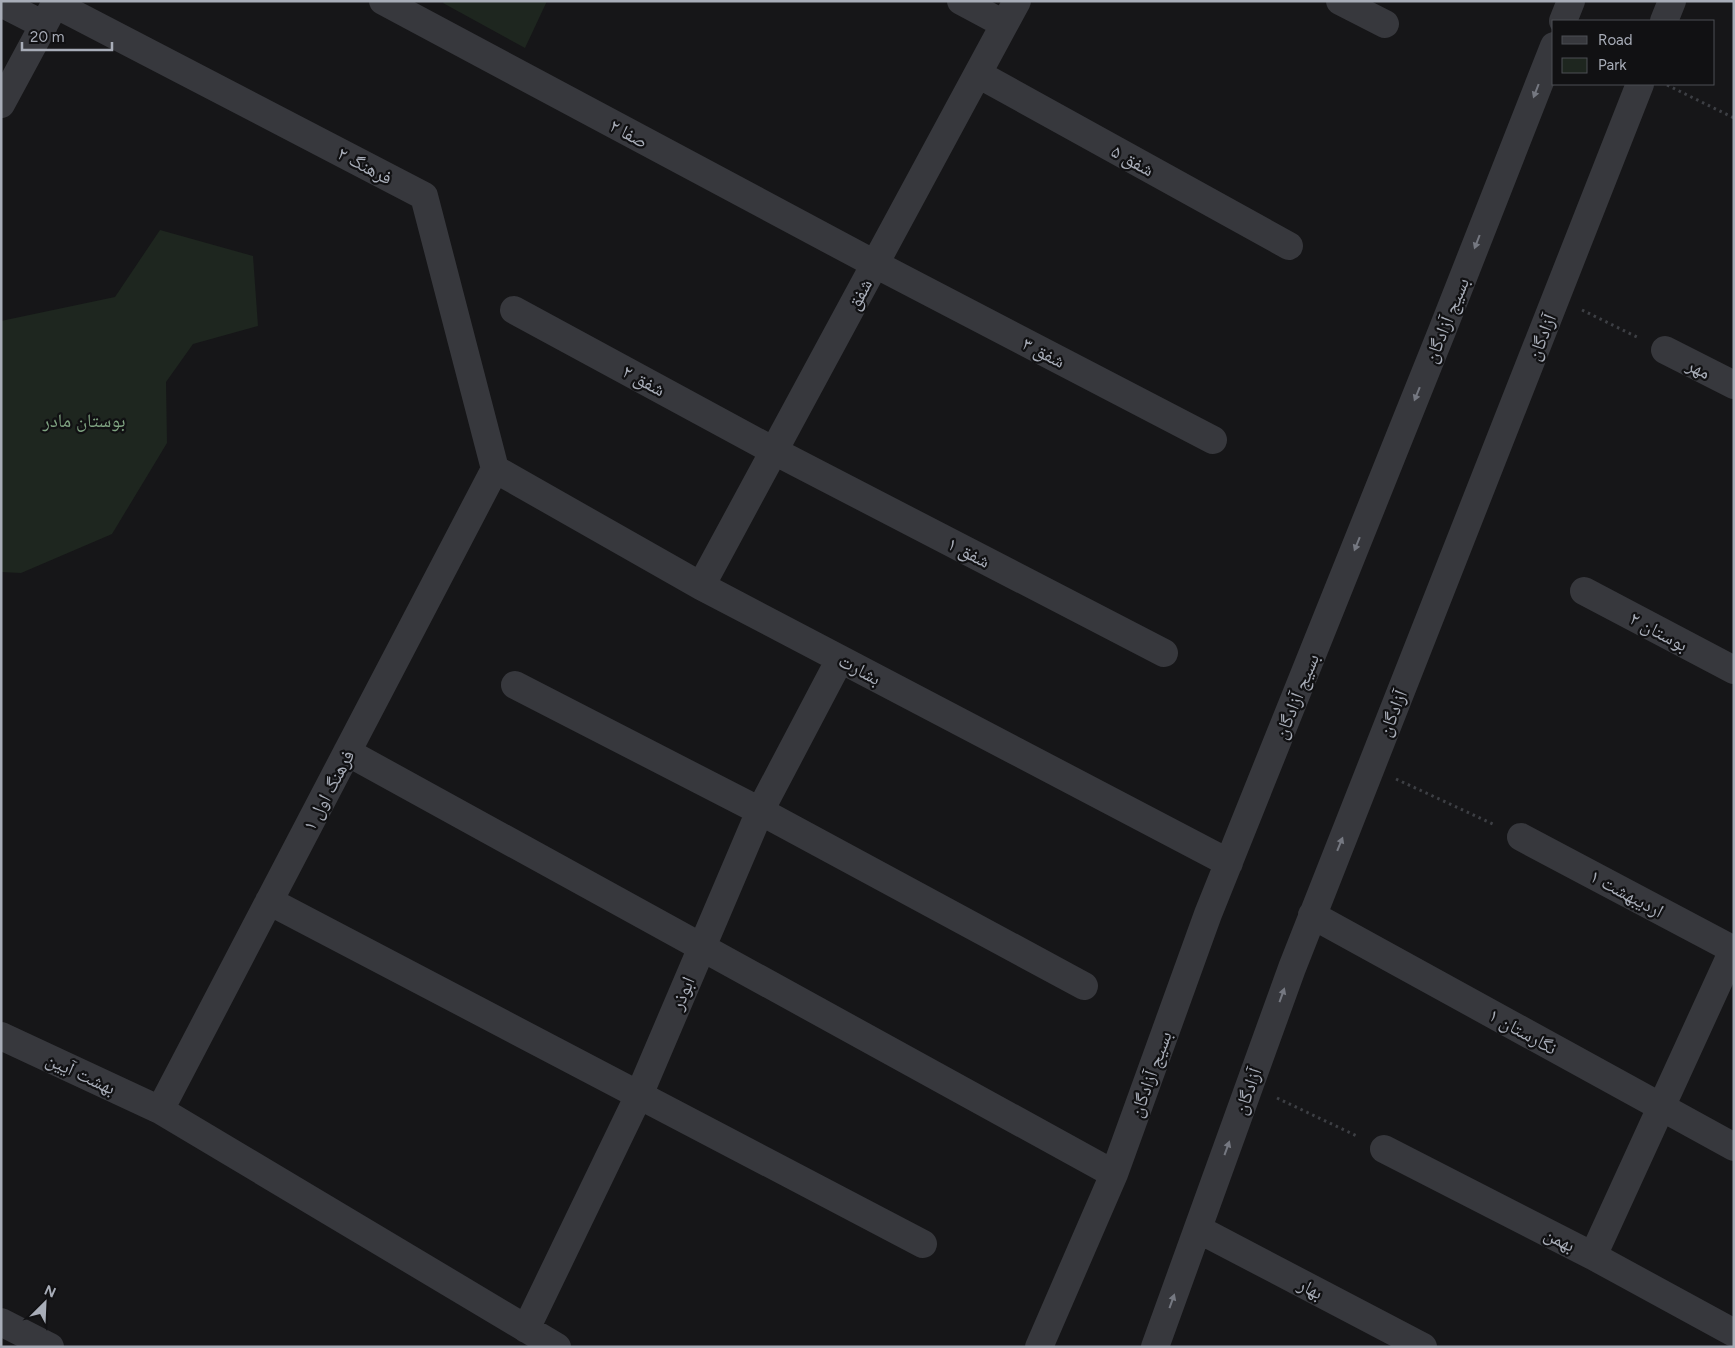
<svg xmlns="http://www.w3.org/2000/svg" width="1735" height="1348" font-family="Figtree,'Noto Naskh Arabic',sans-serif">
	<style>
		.green { fill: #1e261f }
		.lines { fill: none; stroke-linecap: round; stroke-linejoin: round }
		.path { stroke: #3d3f44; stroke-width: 3; stroke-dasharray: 2.5 4; stroke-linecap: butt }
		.minor { stroke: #37383d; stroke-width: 28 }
		.oneway { fill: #757881 }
		.labels { text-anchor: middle; stroke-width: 4.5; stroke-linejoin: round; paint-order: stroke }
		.street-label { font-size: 19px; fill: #a8adb8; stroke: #111113 }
		.park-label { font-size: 19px; fill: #7fa381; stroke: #111113 }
	</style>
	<rect width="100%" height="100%" fill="#161618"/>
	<path class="green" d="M444,1H547L525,48L443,3Z
		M160,230L253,256L258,326L193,344L166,382L167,443L112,534L21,573L1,572V321L115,297Z"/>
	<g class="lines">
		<path class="path" d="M1667,85L1734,118
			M1582,310L1639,338
			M1396,779L1495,825
			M1277,1098L1359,1137"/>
		<path class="minor" d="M383,1L875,264L1213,440
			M961,1L1004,24
			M1340,1L1385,24
			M1,3L44,25
			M55,4L424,196L495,469
			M1563,21L1571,1
			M1664,21L1672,1
			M978,74L1289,246
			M1,104L55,4
			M514,310L774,451L1164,653
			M1665,350L1734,385
			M495,469L701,586L1229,863
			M701,586L1017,1
			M1584,591L1734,670
			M515,685L760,811L1084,986
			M347,752L1114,1174
			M1521,837L1734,950
			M269,901L923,1244
			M1312,915L1734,1147
			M1,1036L160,1110L557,1347
			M160,1110L495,469
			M1384,1149L1593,1256L1734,1333
			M1198,1229L1423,1347
			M1593,1256L1734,948
			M1,1322L50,1347
			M526,1329L639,1095L760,811L840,659
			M1039,1347L1114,1174L1208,914L1442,331L1554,46
			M1155,1347L1292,968L1640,84"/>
	</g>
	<defs><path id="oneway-solid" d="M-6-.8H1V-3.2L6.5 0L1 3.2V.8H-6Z" transform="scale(1.25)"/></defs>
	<g class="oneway">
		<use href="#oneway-solid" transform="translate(1536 91) rotate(111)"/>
		<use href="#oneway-solid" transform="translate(1477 242) rotate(111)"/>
		<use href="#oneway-solid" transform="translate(1417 394) rotate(112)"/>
		<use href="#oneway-solid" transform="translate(1357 544) rotate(112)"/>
		<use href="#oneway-solid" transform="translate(1340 844) rotate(-68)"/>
		<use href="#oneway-solid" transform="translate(1282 995) rotate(-70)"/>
		<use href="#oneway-solid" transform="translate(1227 1148) rotate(-70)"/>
		<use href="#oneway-solid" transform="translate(1172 1301) rotate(-70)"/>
	</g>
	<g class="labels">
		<g class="street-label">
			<text transform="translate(629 133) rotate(28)" y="7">صفا ۲</text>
			<text transform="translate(1133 160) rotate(29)" y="7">شفق ۵</text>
			<text transform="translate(365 165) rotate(28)" y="7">فرهنگ ۲</text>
			<text transform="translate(859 294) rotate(-62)" y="7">شفق</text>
			<text transform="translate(1446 320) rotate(-68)" y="7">بسیج آزادگان</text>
			<text transform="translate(1541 337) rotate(-68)" y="7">آزادگان</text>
			<text transform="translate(1044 352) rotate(27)" y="7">شفق ۳</text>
			<text transform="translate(1699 368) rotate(27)" y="7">مهر</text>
			<text transform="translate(644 380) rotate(28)" y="7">شفق ۲</text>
			<text transform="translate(969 552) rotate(27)" y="7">شفق ۱</text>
			<text transform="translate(1659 631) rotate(28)" y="7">بوستان ۲</text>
			<text transform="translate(860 669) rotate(28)" y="7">بشارت</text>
			<text transform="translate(1296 696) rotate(-68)" y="7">بسیج آزادگان</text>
			<text transform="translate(1392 713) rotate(-68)" y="7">آزادگان</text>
			<text transform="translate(328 790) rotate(-62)" y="7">فرهنگ اول ۱</text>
			<text transform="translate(1627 893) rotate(28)" y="7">اردیبهشت ۱</text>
			<text transform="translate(682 993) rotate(-67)" y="7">ابوذر</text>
			<text transform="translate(1523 1031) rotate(29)" y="7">نگارستان ۱</text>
			<text transform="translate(81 1073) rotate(25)" y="7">بهشت آیین</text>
			<text transform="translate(1150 1074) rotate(-70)" y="7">بسیج آزادگان</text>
			<text transform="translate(1247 1091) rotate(-70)" y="7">آزادگان</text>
			<text transform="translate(1560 1239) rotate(27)" y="7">بهمن</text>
			<text transform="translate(1311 1288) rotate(28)" y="7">بهار</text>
		</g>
		<g class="park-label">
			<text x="84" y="427">بوستان مادر</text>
		</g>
	</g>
	<rect width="1735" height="1348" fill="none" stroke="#a8adb8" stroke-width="5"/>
	<rect x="1552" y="20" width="162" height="65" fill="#111113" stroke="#4d4f55"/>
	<rect x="1562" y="36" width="25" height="8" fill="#37383d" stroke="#4d4f55"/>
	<text x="1598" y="45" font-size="15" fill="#a8adb8">Road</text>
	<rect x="1562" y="58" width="25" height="15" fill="#1e261f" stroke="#4d4f55"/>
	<text x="1598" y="70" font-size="15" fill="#a8adb8">Park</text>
	<g transform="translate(45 1303) rotate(24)" stroke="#111113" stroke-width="4" paint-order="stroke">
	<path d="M0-4L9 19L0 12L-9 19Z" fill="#a8adb8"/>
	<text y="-8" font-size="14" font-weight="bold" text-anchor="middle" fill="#a8adb8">N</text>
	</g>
	<path d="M22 42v8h90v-8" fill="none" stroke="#a8adb8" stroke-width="2.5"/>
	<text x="30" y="42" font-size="15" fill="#a8adb8" stroke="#111113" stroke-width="4" paint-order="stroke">20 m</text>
</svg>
